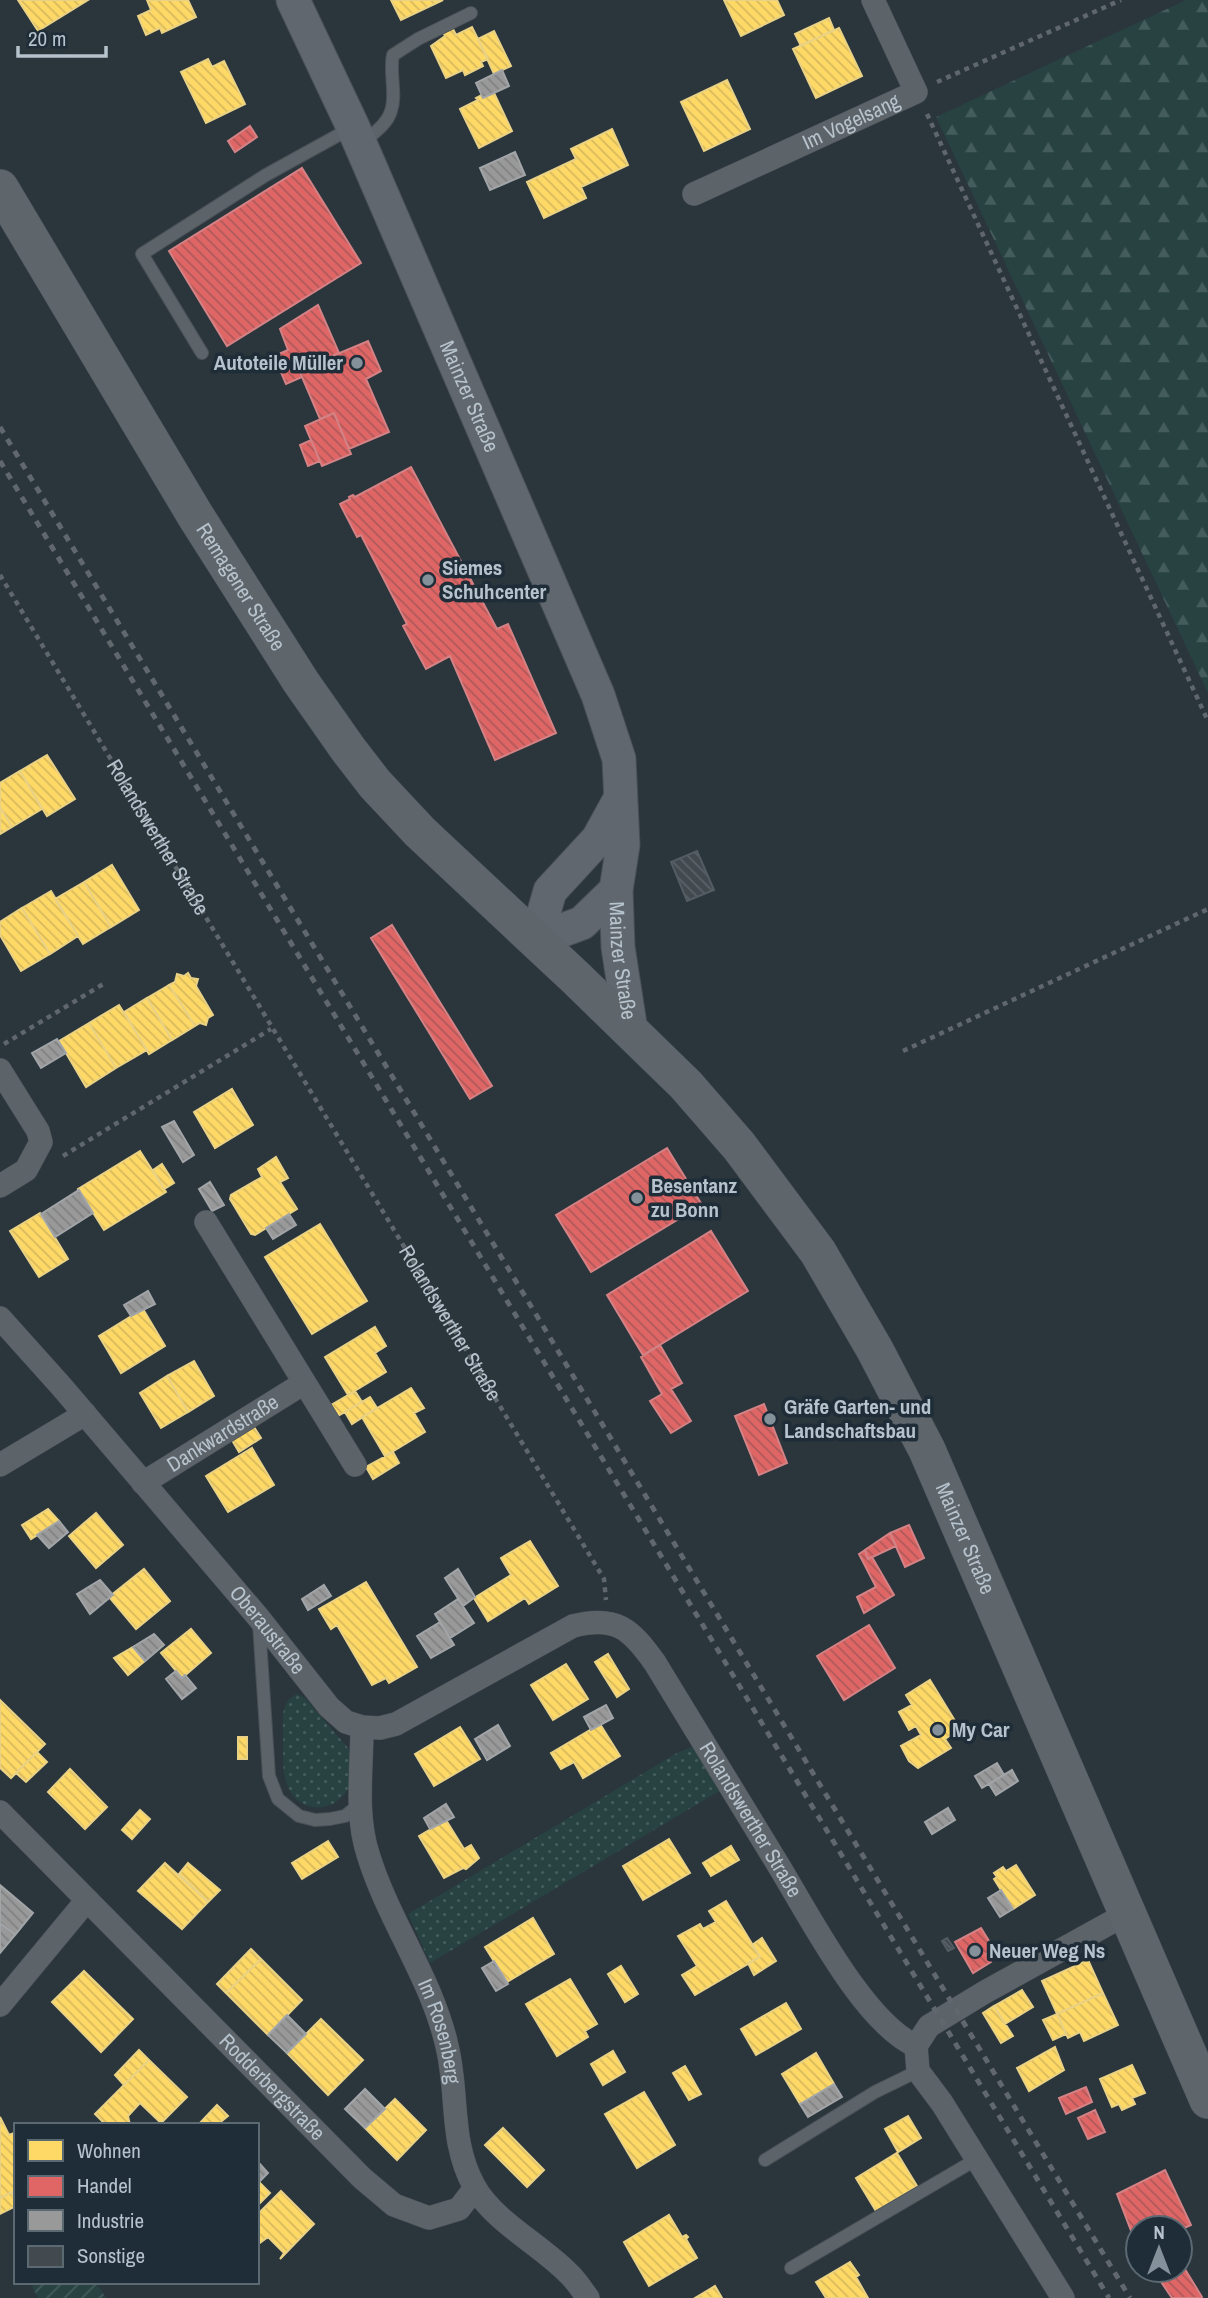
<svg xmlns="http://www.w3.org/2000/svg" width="1208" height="2298" font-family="'Archivo Narrow',sans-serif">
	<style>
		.grass { fill: url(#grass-dots) }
		.forest { fill: url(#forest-firs) }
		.garden { fill: url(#garden-furrows) }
		.homes { fill: url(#homes-back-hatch); stroke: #e9d285; stroke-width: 2 }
		.shops { fill: url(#shops-back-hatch); stroke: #d38285; stroke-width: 2 }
		.industry { fill: url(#industry-back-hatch); stroke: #a2a5a8; stroke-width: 2 }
		.building { fill: url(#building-back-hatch); stroke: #535c63; stroke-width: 2 }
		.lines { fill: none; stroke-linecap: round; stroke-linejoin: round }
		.service-casing { stroke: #4a5156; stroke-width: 14 }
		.minor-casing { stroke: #4a5156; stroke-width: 24 }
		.secondary-casing { stroke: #4a5156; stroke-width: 35 }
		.primary-casing { stroke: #495259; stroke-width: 38 }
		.path { stroke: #5f676c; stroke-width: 4.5; stroke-dasharray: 5 5; stroke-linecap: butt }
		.service { stroke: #5c6369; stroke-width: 12 }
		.minor { stroke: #5c6369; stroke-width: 23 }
		.secondary { stroke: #60676e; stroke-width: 33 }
		.primary { stroke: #5e656b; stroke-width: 37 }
		.rail { stroke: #60676d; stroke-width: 5; stroke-dasharray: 7 7; stroke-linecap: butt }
		.poi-dot { fill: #85919a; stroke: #1e2d38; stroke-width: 2.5 }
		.labels { text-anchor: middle; stroke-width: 7; stroke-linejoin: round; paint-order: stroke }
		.street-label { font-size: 21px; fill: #b6c2cc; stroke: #1e2d38 }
		.poi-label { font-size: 21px; font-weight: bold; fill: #b6c2cc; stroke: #1e2d38; text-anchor: start }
	</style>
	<defs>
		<pattern id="grass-dots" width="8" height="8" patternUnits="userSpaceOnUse" patternTransform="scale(1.75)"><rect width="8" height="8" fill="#274241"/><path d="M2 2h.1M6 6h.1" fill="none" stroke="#445c5b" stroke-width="1.8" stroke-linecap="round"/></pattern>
		<pattern id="forest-firs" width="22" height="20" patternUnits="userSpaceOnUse" patternTransform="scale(1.75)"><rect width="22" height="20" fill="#274241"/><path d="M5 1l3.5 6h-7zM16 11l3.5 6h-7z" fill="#445c5b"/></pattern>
		<pattern id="garden-furrows" width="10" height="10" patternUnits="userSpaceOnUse" patternTransform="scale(1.75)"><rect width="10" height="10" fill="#274241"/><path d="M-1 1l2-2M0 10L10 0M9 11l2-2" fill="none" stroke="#445c5b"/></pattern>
		<pattern id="homes-back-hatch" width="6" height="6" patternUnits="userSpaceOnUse" patternTransform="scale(1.75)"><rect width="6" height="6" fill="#ffd966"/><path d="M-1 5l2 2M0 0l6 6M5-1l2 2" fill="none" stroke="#d7b95e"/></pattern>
		<pattern id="shops-back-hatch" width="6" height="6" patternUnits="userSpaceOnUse" patternTransform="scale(1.75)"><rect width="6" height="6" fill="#e06666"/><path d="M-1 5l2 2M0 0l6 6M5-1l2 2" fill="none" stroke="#ad595a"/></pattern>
		<pattern id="industry-back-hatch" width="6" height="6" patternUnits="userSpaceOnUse" patternTransform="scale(1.75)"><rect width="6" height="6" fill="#999"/><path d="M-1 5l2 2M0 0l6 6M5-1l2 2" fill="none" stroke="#808182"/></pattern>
		<pattern id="building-back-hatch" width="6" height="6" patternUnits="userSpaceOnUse" patternTransform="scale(1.75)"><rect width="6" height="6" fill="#424a50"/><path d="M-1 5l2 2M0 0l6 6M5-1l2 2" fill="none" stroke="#5b6268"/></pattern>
	</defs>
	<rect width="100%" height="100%" fill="#2b353c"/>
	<path class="grass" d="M297,1694L305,1698L349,1749C368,1806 304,1828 287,1785C281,1769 284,1749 283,1732C283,1717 281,1701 297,1694Z
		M696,1745L723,1789L430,1963L408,1914L677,1753Z"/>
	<path class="forest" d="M1186,0H1208V693L936,117Z"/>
	<path class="garden" d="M38,2282H96L106,2298H38L32,2286Z"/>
	<path class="homes" d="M18,0H88L38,31Z
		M147,0H188L196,17L162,33L160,28L146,35L138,16L151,10Z
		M391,0H443L401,20Z
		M724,0H777L784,15L741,36Z
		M829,18L834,30L801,46L795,34Z
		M452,27L456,35L472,27L488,59L481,62L483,66L465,75L463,70L446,78L431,46L445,36L443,32Z
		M839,28L862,76L816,98L793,49Z
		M494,31L511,66L494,74L478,39Z
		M208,59L212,67L224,61L245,104L206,123L181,72Z
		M727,80L750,129L704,151L681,102Z
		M494,93L512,131L479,148L460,109L478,100L476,98L482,95L483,98Z
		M612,129L628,165L581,187L586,198L544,218L527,182L576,159L571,149Z
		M47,755L75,799L47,816L20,771Z
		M20,771L42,809L12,827L0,807V783Z
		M0,807L12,827L0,834Z
		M112,865L139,910L111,927L84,882Z
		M84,882L111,927L83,944L55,899Z
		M51,891L78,936L50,954L22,908Z
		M22,908L50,954L21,971L0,935V922Z
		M188,973L191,978L198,979L196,986L213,1015L208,1018L206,1025L200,1023L195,1026L169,985L175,982L177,974L184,976Z
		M169,985L195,1026L172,1040L147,998Z
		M147,998L172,1040L149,1054L124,1012Z
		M119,1005L147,1050L116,1068L89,1023Z
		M89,1023L116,1068L86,1087L59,1041Z
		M232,1089L253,1125L215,1148L194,1112Z
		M140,1151L166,1192L104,1230L78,1189Z
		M276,1157L288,1178L280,1182L297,1209L255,1235L251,1234L230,1199L231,1195L262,1177L258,1169Z
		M162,1164L174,1183L164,1189L153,1170Z
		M40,1213L68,1259L39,1277L10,1231Z
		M320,1224L367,1301L312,1334L265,1257Z
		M143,1309L165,1346L121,1373L99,1336Z
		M375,1327L386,1346L375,1353L386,1372L348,1395L325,1357Z
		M194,1361L214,1396L188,1412L167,1376Z
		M167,1376L188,1412L161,1428L140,1393Z
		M411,1388L424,1408L414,1413L425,1432L385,1456L362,1417Z
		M355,1391L362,1402L338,1416L331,1405Z
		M370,1397L377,1408L352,1424L345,1412Z
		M254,1427L261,1438L239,1452L232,1440Z
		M252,1448L274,1485L228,1512L206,1476Z
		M393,1452L399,1463L373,1479L366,1467Z
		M48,1509L59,1521L31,1539L22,1525Z
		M96,1513L123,1545L96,1568L69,1536Z
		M530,1541L558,1586L529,1604L525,1598L488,1621L474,1598L511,1575L501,1558Z
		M144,1569L170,1601L136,1629L109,1597Z
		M366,1582L417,1667L389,1683L386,1678L372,1685L337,1625L331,1629L319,1609Z
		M191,1629L211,1653L182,1678L161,1653Z
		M133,1647L145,1661L128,1675L114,1658Z
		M608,1654L629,1689L617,1697L595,1662Z
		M566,1664L588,1699L553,1720L531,1685Z
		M930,1680L960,1729L945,1739L951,1748L918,1768L909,1761L901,1746L921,1735L916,1726L909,1730L899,1712L912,1705L906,1695Z
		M0,1700L45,1744L11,1778L0,1768Z
		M600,1724L620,1756L583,1778L574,1762L561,1769L551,1753Z
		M460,1727L480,1759L434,1786L415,1754Z
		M238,1737H247V1759H238Z
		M37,1752L47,1762L26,1782L16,1773Z
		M70,1769L107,1807L85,1829L48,1792Z
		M140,1810L150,1819L132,1839L122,1830Z
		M446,1820L464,1849L471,1845L479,1858L466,1869L463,1868L444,1878L419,1836Z
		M669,1839L690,1873L643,1900L623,1866Z
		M328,1841L338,1857L302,1879L292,1863Z
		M731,1846L739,1860L711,1876L703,1863Z
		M165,1863L208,1902L182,1929L138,1891Z
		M188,1863L220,1890L208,1902L179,1874Z
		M1016,1865L1035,1895L1013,1909L994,1879L997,1877L994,1873L1003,1867L1006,1871Z
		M726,1901L760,1957L695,1995L682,1975L697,1966L678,1936L700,1924L703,1929L716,1922L709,1911Z
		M533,1918L554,1954L507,1982L485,1947Z
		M762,1938L776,1961L754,1975L748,1963L760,1957L752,1945Z
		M251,1949L261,1959L226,1993L217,1984Z
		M261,1959L302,2000L268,2035L226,1993Z
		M1088,1960L1103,1993L1057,2014L1042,1981Z
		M621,1966L638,1994L625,2002L608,1974Z
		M84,1971L133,2019L101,2052L52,2002Z
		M570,1979L597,2024L585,2031L588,2037L557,2056L526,2004Z
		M1022,1990L1033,2007L1005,2024L994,2006Z
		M1103,1993L1118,2025L1084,2041L1080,2032L1068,2038L1057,2014Z
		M786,2003L801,2029L756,2055L741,2029Z
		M994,2006L1013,2036L1001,2043L983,2013Z
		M1057,2014L1066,2034L1053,2040L1043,2020Z
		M321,2019L363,2060L328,2095L287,2053Z
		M1055,2047L1064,2070L1029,2091L1017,2068Z
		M139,2050L149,2060L124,2085L115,2075Z
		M613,2051L625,2072L603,2085L591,2064Z
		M816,2053L834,2084L800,2104L782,2074Z
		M149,2060L187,2097L161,2123L140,2103L128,2116L130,2125H106L95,2114Z
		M1132,2065L1145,2093L1132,2098L1135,2104L1122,2110L1119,2104L1112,2107L1100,2079Z
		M685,2066L701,2094L689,2100L673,2073Z
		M644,2092L675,2145L637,2168L605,2114Z
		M395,2099L426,2130L397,2160L365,2128Z
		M217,2105L228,2116L217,2125H198Z
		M908,2116L921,2138L898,2152L885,2129Z
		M0,2117L9,2135L14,2133L16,2137V2190L0,2198Z
		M503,2128L544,2170L527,2187L485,2145Z
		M897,2153L917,2186L876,2211L856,2178Z
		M259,2182L270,2193L257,2206V2184Z
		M281,2191L314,2224L280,2259L284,2253L268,2237L257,2245V2215Z
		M12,2192L16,2206L0,2214V2198Z
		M669,2215L682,2237L686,2235L688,2237L686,2239L697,2258L649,2286L624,2242Z
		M850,2262L859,2275L856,2277L868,2298H826L816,2282Z
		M715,2286L722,2298H695Z"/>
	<path class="shops" d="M250,126L257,137L235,152L228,141Z
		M302,168L361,263L227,346L169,251Z
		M318,305L339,353L299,370L302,377L286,384L274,356L288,350L280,329Z
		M368,341L381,371L366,379L389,432L349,449L334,413L320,419L299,370Z
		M334,413L351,454L322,466L305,426Z
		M311,440L320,461L308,466L300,445Z
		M411,467L497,629L508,624L556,733L495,760L450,656L426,669L403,626L407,624L361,535L357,537L340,504L350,499L349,497L353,495L355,497Z
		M392,925L492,1086L470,1099L371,938Z
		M667,1148L702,1205L591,1272L556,1215Z
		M711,1231L748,1291L643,1355L607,1295Z
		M660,1345L682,1383L671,1389L691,1421L671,1433L650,1401L662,1394L641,1357Z
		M764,1404L787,1463L759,1475L735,1416Z
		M909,1525L924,1558L905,1567L890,1533Z
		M890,1533L896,1546L868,1559L865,1550Z
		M865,1550L868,1559L872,1557L894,1595L864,1613L857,1597L876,1587L859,1554Z
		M869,1625L895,1668L844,1700L817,1656Z
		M981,1928L994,1949L986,1954L991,1962L973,1973L955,1942Z
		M1086,2087L1092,2102L1066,2114L1059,2098Z
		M1095,2110L1105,2132L1088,2139L1078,2118Z
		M1165,2170L1191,2225L1180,2230L1138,2228V2249L1117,2194Z
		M1180,2261L1202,2297L1201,2298H1172L1153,2270H1180Z"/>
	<path class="industry" d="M502,70L509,86L483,98L476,83Z
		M515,152L525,175L490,190L480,168Z
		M57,1039L66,1053L41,1068L32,1053Z
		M174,1121L194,1155L183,1162L162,1127Z
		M210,1182L224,1205L212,1211L199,1189Z
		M79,1190L93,1213L55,1237L41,1214Z
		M289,1214L296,1225L273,1239L266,1228Z
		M148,1291L155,1304L131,1316L124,1305Z
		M59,1521L68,1532L49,1548L37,1535Z
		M458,1569L475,1597L463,1606L445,1578Z
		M100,1580L113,1595L90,1614L77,1594Z
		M324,1585L331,1596L308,1610L302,1599Z
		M458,1599L474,1623L450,1638L435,1614Z
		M440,1622L454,1645L431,1658L417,1636Z
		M154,1634L164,1645L145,1661L133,1647Z
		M176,1671L182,1678L185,1675L196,1688L182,1699L166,1679Z
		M606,1705L613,1718L591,1730L584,1717Z
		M498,1725L510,1746L487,1760L475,1739Z
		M997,1763L1004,1775L982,1788L975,1776Z
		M1012,1770L1018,1781L996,1795L989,1784Z
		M446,1804L454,1817L430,1829L424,1818Z
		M948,1808L955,1820L932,1834L925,1822Z
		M0,1885L33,1913L15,1935L0,1923Z
		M1001,1890L1013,1909L1000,1917L988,1898Z
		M0,1923L15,1935L0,1953Z
		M494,1961L508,1984L496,1991L482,1968Z
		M287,2015L306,2034L287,2053L268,2035Z
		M834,2084L842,2097L808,2117L800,2104Z
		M365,2089L385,2109L365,2128L345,2109Z
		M259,2163L268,2173L257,2184V2165Z"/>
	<path class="building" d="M697,851L714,890L687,901L671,862Z
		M947,1938L954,1948L948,1951L942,1941Z"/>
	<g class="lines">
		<defs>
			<path id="service" d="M361,144C371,135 387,125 391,111C397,94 389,73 393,55L418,39L471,13
				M202,353L142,254L266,175L353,127
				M259,1624L269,1776L278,1799L299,1816L315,1820L330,1819L345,1816L360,1804
				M765,2160L875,2092L918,2071
				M791,2268L977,2159"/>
			<g id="minor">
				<path id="s2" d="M694,194L916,92L873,0"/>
				<path d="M0,1070L38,1131L41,1142L26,1170L0,1186"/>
				<path d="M206,1222L355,1465"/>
				<path id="s3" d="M0,1318L61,1386L258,1617L329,1707L346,1722L362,1727L380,1728L396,1724L573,1626C616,1615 631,1629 655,1663C695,1728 735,1793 774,1858C806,1909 862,2022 916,2046"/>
				<path d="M0,1465L85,1414"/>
				<path id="s4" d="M143,1483L304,1383"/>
				<path id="s5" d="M362,1727C362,1768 355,1814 368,1854C388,1920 432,1979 447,2046C459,2095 449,2140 474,2186C493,2221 541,2245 568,2273C576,2280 582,2290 588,2298"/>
				<path id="s6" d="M0,1812L362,2178L394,2205L429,2218L459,2209L475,2188"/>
				<path d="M0,2005L87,1900"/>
				<path d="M1063,2298L942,2103L918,2071L916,2046L929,2026L985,1992L1128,1913"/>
			</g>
			<g id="secondary">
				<path id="s7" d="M293,0L353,127L598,695L619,759L623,845L616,890L618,947L631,1031"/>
				<path d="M536,940L550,891L598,839L620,799"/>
				<path d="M536,940L582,923L616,890"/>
			</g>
			<g id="primary">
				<path id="s8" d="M0,188L195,515L301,682L348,749L375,784L420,832L576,978L686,1085L739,1146L818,1252L875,1350L927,1450L1208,2100"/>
			</g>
		</defs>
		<use href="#service" class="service-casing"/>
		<use href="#minor" class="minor-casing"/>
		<use href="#secondary" class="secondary-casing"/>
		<use href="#primary" class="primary-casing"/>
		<g class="path">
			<path d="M937,82L1121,0"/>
			<path d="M927,114L1208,721"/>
			<path id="s1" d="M0,575L604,1579L606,1600"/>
			<path d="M4,1044L105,983"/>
			<path d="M903,1051L1208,909"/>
			<path d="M63,1156L271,1029"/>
		</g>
		<use href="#service" class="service"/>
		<use href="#minor" class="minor"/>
		<use href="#secondary" class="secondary"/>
		<use href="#primary" class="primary"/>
		<path class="rail" d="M0,427L1130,2298
			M0,461L1109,2298"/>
	</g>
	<g class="poi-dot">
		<circle cx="357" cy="363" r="7"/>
		<circle cx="428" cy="580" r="7"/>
		<circle cx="637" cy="1198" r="7"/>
		<circle cx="770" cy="1419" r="7"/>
		<circle cx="938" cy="1730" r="7"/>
		<circle cx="975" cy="1951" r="7"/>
	</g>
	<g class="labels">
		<g class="street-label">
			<text dy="7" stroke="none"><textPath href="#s2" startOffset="173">Im Vogelsang</textPath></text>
			<text dy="7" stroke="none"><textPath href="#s7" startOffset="434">Mainzer Straße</textPath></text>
			<text dy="7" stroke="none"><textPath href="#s8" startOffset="466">Remagener Straße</textPath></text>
			<text dy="7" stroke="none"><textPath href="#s1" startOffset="306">Rolandswerther Straße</textPath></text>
			<text dy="7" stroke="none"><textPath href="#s7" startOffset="1029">Mainzer Straße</textPath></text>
			<text dy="7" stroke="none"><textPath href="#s1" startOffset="873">Rolandswerther Straße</textPath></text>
			<text dy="7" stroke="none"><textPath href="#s4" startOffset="94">Dankwardstraße</textPath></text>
			<text dy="7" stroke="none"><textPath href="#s8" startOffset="1673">Mainzer Straße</textPath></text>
			<text dy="7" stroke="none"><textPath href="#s3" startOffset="411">Oberaustraße</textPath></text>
			<text dy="7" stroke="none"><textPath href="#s3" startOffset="1068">Rolandswerther Straße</textPath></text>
			<text dy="7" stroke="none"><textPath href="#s5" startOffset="320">Im Rosenberg</textPath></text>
			<text dy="7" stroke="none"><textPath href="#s6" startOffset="387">Rodderbergstraße</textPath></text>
		</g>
		<g class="poi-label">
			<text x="343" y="370" text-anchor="end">Autoteile Müller</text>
			<text x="442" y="575">Siemes<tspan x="442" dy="24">Schuhcenter</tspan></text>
			<text x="651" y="1193">Besentanz<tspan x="651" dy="24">zu Bonn</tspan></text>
			<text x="784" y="1414">Gräfe Garten- und<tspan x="784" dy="24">Landschaftsbau</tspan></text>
			<text x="952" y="1737">My Car</text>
			<text x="989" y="1958">Neuer Weg Ns</text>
		</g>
	</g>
	<rect x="14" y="2123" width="245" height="161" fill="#1e2d38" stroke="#5b6973" stroke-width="2"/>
	<rect x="28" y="2140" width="35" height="21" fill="#ffd966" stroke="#5b6973" stroke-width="2"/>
	<text x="77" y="2158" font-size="21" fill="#b6c2cc">Wohnen</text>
	<rect x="28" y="2176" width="35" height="21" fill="#e06666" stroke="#5b6973" stroke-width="2"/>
	<text x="77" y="2193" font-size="21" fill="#b6c2cc">Handel</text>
	<rect x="28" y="2210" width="35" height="21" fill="#999999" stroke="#5b6973" stroke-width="2"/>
	<text x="77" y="2228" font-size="21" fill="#b6c2cc">Industrie</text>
	<rect x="28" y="2246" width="35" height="21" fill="#424a50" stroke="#5b6973" stroke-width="2"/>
	<text x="77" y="2263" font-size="21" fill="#b6c2cc">Sonstige</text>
	<g transform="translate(1159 2249)"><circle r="33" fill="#1e2d38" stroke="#5b6973" stroke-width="2"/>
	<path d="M0-5L12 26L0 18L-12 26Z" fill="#85919a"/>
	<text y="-10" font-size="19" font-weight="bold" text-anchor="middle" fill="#b6c2cc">N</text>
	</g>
	<path d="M18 46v10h88v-10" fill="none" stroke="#b6c2cc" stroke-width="3.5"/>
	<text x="28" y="46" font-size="21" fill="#b6c2cc" stroke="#1e2d38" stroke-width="5" paint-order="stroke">20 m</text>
</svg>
